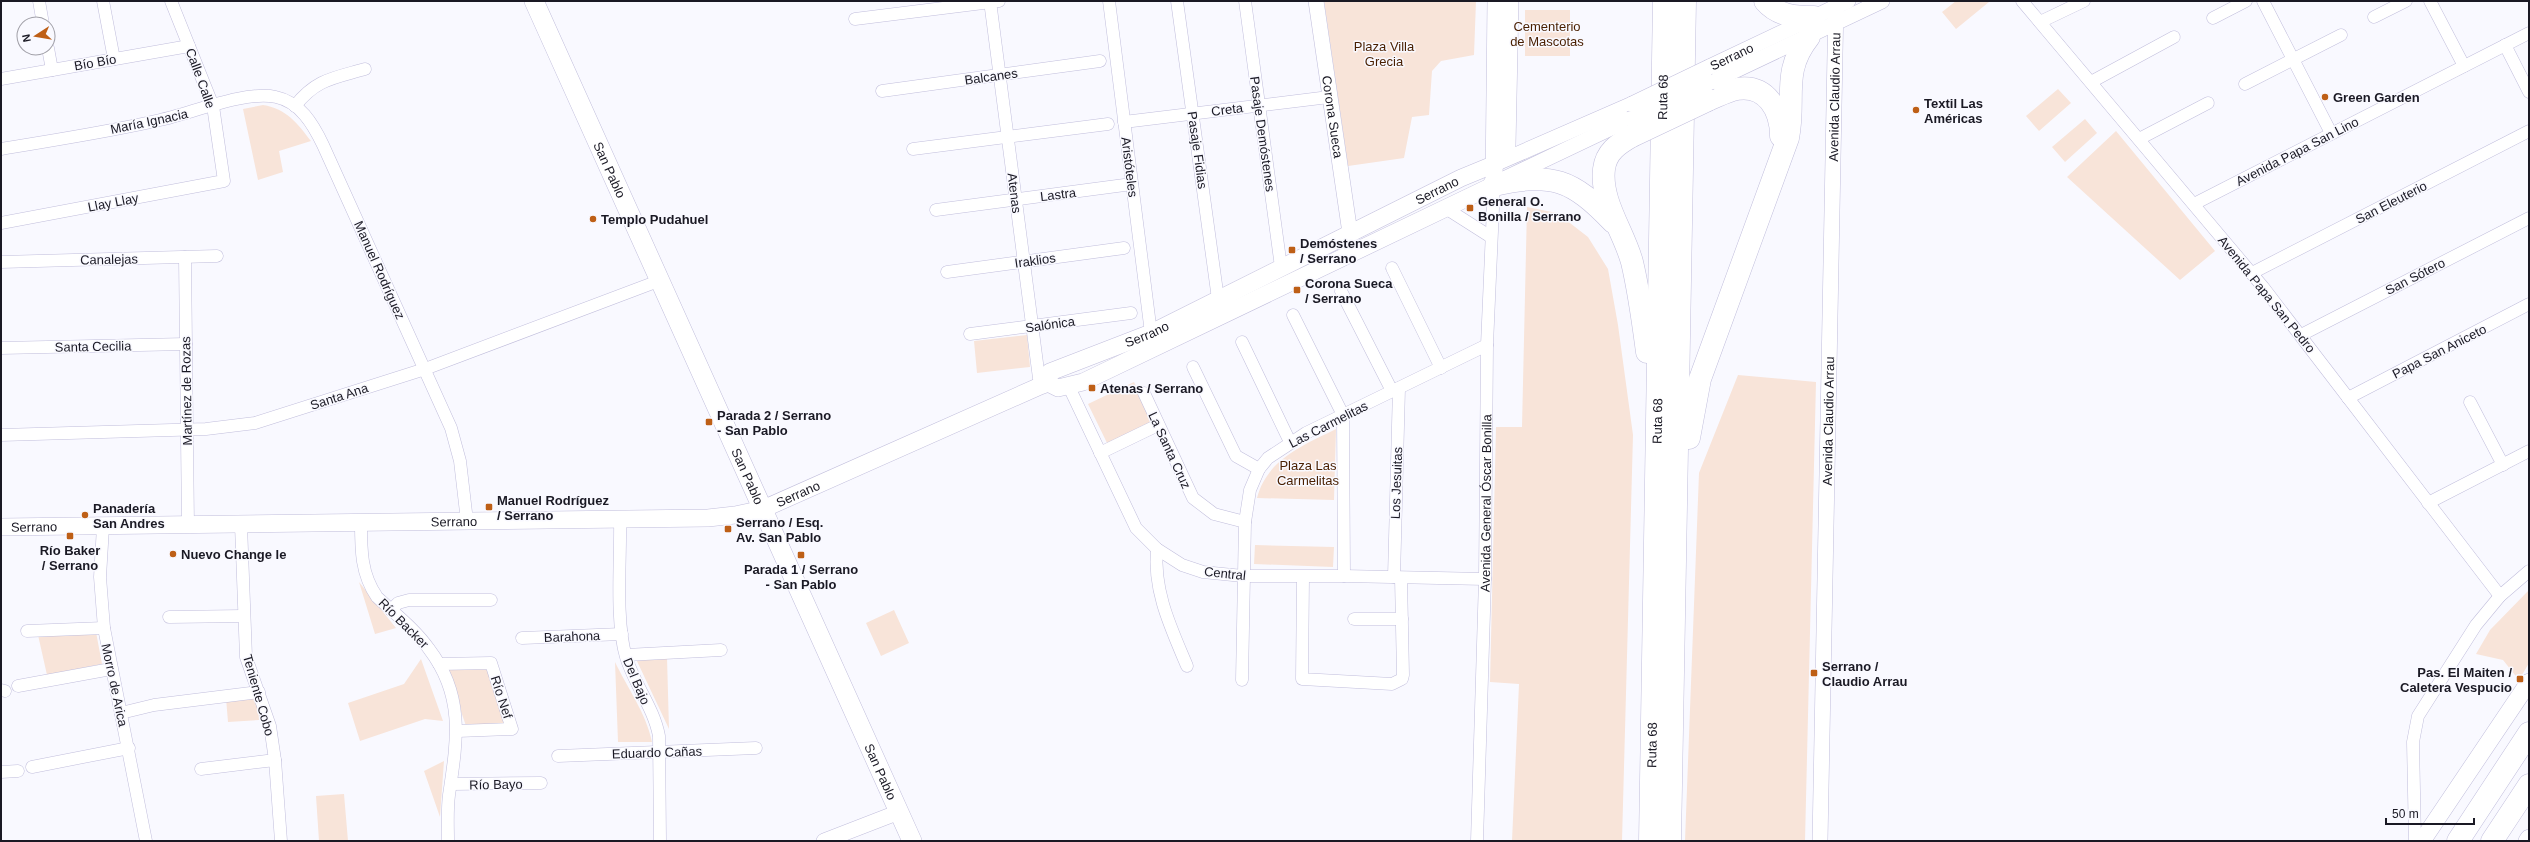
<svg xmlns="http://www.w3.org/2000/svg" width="2530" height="842" font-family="Arial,sans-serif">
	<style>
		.green { fill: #f8e4d9 }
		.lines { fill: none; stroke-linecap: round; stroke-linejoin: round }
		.minor-casing { stroke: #c1bedc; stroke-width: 13 }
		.tertiary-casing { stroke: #c1bedc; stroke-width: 16 }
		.secondary-casing { stroke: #c1bedc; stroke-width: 18 }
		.primary-casing { stroke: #c1bedc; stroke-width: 20 }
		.motorway-casing { stroke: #c1bedc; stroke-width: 23 }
		.minor { stroke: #fff; stroke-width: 12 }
		.tertiary { stroke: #fff; stroke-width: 15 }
		.secondary { stroke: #fff; stroke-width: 17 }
		.primary { stroke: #fff; stroke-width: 19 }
		.motorway { stroke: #fff; stroke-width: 22 }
		.tertiary-bridge-casing { stroke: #c1bedc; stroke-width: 16; stroke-linecap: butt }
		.motorway-bridge-casing { stroke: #c1bedc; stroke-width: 23; stroke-linecap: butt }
		.tertiary-bridge { stroke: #fff; stroke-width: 15 }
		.motorway-bridge { stroke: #fff; stroke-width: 22 }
		.poi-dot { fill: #be5f16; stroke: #f9f9ff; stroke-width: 1.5 }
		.labels { text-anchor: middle; stroke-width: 3; stroke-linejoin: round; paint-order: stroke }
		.park-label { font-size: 13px; fill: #491f01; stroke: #f9f9ff }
		.street-label { font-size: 13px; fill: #1a1924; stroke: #f9f9ff }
		.poi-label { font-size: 13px; font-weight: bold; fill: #1a1924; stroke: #f9f9ff; text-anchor: start }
	</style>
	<rect width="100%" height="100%" fill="#f9f9ff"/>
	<path class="green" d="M1324,1H1476L1474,55L1441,61L1432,71L1429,115L1412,117L1404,158L1348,166Z
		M1956,1H1989V2L1956,29L1942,12Z
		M1525,10H1570V56H1525Z
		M2058,89L2071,103L2039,131L2026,116Z
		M263,105C287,109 297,123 311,141L279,151L283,172L258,180L243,109Z
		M2085,119L2097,133L2065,162L2052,147Z
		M2116,131L2215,251L2180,280L2067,177Z
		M1527,207L1557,213L1588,237L1608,269L1618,325L1633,435L1622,841H1512L1519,684L1490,682L1496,427H1522Z
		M1027,335L1030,367L977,373L974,341Z
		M1738,375L1816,382L1805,841H1685L1699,473Z
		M1134,382L1154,423L1108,445L1088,404Z
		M1336,429L1334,500L1257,498C1267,459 1304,445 1336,429Z
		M1255,545L1334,547L1333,567L1254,564Z
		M359,582L396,628L375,634Z
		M2529,590V663L2519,680L2503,660L2476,654L2490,630Z
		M894,610L909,643L881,656L866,623Z
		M96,632L102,664L47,675L38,635Z
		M667,657L669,729L636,659Z
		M421,659L443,721L425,719L360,741L348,703L404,684Z
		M615,662C628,689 646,713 652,742H618Z
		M446,667L487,668L506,723L466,726Z
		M257,696L259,720L228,722L226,698Z
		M444,761L440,817L424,771Z
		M344,794L348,841H319L316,796Z"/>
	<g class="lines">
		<defs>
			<g id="minor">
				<path d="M39,1L43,24"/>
				<path d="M103,1L114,59"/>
				<path d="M990,1L1040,386"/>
				<path d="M1109,1L1151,333"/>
				<path d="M1177,1L1218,299"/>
				<path d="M1245,1L1281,267"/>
				<path d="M2022,1L2263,287L2500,596"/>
				<path d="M2263,1L2331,133"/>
				<path d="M2430,1L2464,66"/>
				<path d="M2374,17L2406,1"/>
				<path d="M2213,18L2246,1"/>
				<path d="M855,19L999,1"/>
				<path d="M2040,22L2084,1"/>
				<path d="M2505,45L2529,92"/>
				<path d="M48,48L52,70"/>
				<path d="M1,79L189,46"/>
				<path d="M2091,82L2174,37"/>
				<path d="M2245,84L2341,35"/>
				<path d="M882,91L1100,61"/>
				<path d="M295,106C316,79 334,78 365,69"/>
				<path d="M1124,122L1329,97"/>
				<path d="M2139,139L2208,103"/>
				<path d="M1,149C54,140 108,132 160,120C192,113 246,90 276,97C300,102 313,124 323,145L451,428L460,461L467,521"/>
				<path d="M913,149L1108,124"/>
				<path d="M2194,204L2529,33"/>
				<path d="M1447,209L1491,237"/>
				<path d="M936,210L1132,184"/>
				<path d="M1,223L224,181L213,106L171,1"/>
				<path d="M185,257L188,526"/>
				<path d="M1,262L217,256"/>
				<path d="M1392,268L1441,368"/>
				<path d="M947,272L1124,248"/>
				<path d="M2252,273L2529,131"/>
				<path d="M1341,291L1392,391"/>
				<path d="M1293,315L1343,415L1344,576"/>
				<path d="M970,334L1131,313"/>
				<path d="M2301,335L2529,218"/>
				<path d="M1242,342L1290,442"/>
				<path d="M1,348L186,344"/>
				<path d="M1193,367L1236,456L1259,469"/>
				<path d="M1069,387L1136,528L1157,549L1182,565L1203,572L1243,576H1344L1485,579"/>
				<path d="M1144,393L1193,498L1214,514L1245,522"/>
				<path d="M2348,398L2529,304"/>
				<path d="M2470,402L2503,465"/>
				<path d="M1,435L206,429L255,423L425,369L661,280"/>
				<path d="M1100,453L1158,425"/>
				<path d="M2428,503L2529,451"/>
				<path d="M620,519C621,559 615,620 626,657C634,684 654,708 659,736L660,841"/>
				<path d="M361,523C361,550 361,574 377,597C394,613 415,629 429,649C465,696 457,741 449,795C447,810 448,826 448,841"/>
				<path d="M241,525L246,657L270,726L275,760L281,841"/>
				<path d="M103,527L100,577L104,628L146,841"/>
				<path d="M1157,549C1153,591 1171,628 1187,666"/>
				<path d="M1303,577L1302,679L1392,684L1402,679L1403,675L1401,578"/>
				<path d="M1394,577L1399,388"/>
				<path d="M391,610L398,603L409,600H491"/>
				<path d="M169,617L243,616"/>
				<path d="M1354,619H1402"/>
				<path d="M27,631L104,628"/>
				<path d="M522,638L622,634"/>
				<path d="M626,655L721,650"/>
				<path d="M439,664L491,663L512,729L458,731"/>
				<path d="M1242,680L1245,522L1250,490L1259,469L1268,458L1306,433L1487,345"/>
				<path d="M18,686L111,669"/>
				<path d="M1,690L5,691"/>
				<path d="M121,713L154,705L259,692"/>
				<path d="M558,756L756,748"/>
				<path d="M32,767L129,748"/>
				<path d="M201,769L275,760"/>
				<path d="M1,772L18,771"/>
				<path d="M452,784L541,783"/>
				<path id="s1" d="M1477,841L1485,579L1487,345L1494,185"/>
				<path d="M2415,841L2413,742L2418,716L2476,625L2500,596L2529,571"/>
			</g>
			<g id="tertiary">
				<path id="s2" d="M1316,1L1350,233"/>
				<path id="s3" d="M1709,67L1848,1"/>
				<path d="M1711,82L1882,1"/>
				<path d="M1495,164L1632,104"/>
				<path d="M1506,178L1630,119"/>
				<path d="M824,841L899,812"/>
				<path id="s4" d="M1820,841L1836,1"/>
			</g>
			<g id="secondary">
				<path d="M1495,164L1507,145L1510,1"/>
				<path id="s5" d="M1048,383L1050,372L1151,333L1461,178L1495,164"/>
				<path id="s6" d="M1,527L708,518L735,515L763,509L1040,386L1048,383L1058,388L1083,382L1494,185L1496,1"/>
				<path d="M2422,841L2529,682"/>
				<path d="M2527,841L2529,838"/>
			</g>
			<g id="primary">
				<path id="s7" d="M534,1L912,841"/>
			</g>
			<g id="motorway">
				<path d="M1765,1C1778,16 1795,17 1814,17"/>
				<path d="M1708,100C1718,96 1727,91 1737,89C1767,84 1781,111 1781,136"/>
				<path d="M1632,136C1618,144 1606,152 1604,169C1600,201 1624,232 1632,262C1639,291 1643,322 1647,352"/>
				<path d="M1494,185C1552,172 1572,179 1613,222"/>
				<path d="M1689,438L1700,379L1788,138C1796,98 1781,72 1809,37"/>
				<path id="s8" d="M1650,841L1664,1"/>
				<path d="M1670,841L1685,1"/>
				<path d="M2458,841L2529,733"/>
				<path d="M2492,841L2529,785"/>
			</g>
		</defs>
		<use href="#minor" class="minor-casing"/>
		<use href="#tertiary" class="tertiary-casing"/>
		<use href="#secondary" class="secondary-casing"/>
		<use href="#primary" class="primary-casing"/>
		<use href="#motorway" class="motorway-casing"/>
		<use href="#minor" class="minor"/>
		<use href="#tertiary" class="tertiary"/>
		<use href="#secondary" class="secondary"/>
		<use href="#primary" class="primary"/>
		<use href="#motorway" class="motorway"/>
		<defs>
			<path id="tertiary-bridge" d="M1632,104L1709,67
				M1630,119L1711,82"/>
			<path id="motorway-bridge" d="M1632,136L1708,100"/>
		</defs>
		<use href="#tertiary-bridge" class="tertiary-bridge-casing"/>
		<use href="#motorway-bridge" class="motorway-bridge-casing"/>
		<use href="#tertiary-bridge" class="tertiary-bridge"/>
		<use href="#motorway-bridge" class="motorway-bridge"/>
	</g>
	<g class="poi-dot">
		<circle cx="2325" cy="97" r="4"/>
		<circle cx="1916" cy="110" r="4"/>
		<rect x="1466" y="204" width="8" height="8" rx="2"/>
		<circle cx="593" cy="219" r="4"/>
		<rect x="1288" y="246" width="8" height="8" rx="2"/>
		<rect x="1293" y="286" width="8" height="8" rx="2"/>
		<rect x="1088" y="384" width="8" height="8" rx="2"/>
		<rect x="705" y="418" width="8" height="8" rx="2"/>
		<rect x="485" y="503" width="8" height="8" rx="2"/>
		<circle cx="85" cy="515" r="4"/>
		<rect x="724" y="525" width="8" height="8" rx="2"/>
		<rect x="66" y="532" width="8" height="8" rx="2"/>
		<circle cx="173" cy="554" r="4"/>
		<rect x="797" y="551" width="8" height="8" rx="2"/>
		<rect x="1810" y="669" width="8" height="8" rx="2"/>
		<rect x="2516" y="675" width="8" height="8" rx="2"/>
	</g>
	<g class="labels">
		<g class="park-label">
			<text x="1547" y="31">Cementerio<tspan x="1547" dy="15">de Mascotas</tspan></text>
			<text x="1384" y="51">Plaza Villa<tspan x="1384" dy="15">Grecia</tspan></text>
			<text x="1308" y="470">Plaza Las<tspan x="1308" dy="15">Carmelitas</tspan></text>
		</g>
		<g class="street-label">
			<text dy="5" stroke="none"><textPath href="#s3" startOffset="25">Serrano</textPath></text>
			<text transform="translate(95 62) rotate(-10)" y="5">Bío Bío</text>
			<text transform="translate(991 76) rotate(-8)" y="5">Balcanes</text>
			<text transform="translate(201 78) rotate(70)" y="5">Calle Calle</text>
			<text dy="5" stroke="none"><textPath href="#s8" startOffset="744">Ruta 68</textPath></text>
			<text dy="5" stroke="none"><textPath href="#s4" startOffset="744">Avenida Claudio Arrau</textPath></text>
			<text transform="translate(1227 109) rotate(-7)" y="5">Creta</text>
			<text dy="5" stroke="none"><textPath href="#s2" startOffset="117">Corona Sueca</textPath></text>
			<text transform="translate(149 121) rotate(-12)" y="5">María Ignacia</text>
			<text transform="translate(1263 134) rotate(82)" y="5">Pasaje Demóstenes</text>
			<text transform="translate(1198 150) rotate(82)" y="5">Pasaje Fidias</text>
			<text transform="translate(2297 151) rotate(-27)" y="5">Avenida Papa San Lino</text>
			<text transform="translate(1130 167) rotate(83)" y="5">Aristóteles</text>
			<text dy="5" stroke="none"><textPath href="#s7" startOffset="185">San Pablo</textPath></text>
			<text dy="5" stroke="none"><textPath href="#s5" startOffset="439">Serrano</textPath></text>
			<text transform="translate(1015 193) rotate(83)" y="5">Atenas</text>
			<text transform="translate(1058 194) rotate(-7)" y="5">Lastra</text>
			<text transform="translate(113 202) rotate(-11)" y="5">Llay Llay</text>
			<text transform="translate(2391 202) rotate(-27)" y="5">San Eleuterio</text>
			<text transform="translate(109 259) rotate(-1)" y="5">Canalejas</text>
			<text transform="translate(1035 260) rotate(-8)" y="5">Iraklios</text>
			<text transform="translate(380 270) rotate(66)" y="5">Manuel Rodríguez</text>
			<text transform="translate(2415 276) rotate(-27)" y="5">San Sótero</text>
			<text transform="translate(2267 294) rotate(51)" y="5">Avenida Papa San Pedro</text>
			<text transform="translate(1050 324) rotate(-8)" y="5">Salónica</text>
			<text dy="5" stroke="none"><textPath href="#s5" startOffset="115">Serrano</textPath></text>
			<text transform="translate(93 346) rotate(-1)" y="5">Santa Cecilia</text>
			<text transform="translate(2439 351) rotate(-27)" y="5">Papa San Aniceto</text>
			<text transform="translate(186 391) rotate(-91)" y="5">Martínez de Rozas</text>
			<text transform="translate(339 396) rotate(-18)" y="5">Santa Ana</text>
			<text dy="5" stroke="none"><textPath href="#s8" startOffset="420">Ruta 68</textPath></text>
			<text dy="5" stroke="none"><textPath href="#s4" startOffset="420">Avenida Claudio Arrau</textPath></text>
			<text transform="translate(1328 424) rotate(-27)" y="5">Las Carmelitas</text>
			<text transform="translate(1170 450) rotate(65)" y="5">La Santa Cruz</text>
			<text dy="5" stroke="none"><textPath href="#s7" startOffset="521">San Pablo</textPath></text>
			<text transform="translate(1396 483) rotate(-88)" y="5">Los Jesuitas</text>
			<text dy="5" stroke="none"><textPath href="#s6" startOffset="801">Serrano</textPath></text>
			<text dy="5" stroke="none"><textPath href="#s1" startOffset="338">Avenida General Óscar Bonilla</textPath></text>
			<text dy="5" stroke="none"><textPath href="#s6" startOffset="453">Serrano</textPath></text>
			<text dy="5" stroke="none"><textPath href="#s6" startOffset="33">Serrano</textPath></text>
			<text transform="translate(1225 573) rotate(6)" y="5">Central</text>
			<text transform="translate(404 623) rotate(45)" y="5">Río Backer</text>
			<text transform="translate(572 636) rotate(-2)" y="5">Barahona</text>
			<text transform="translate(637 681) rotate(67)" y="5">Del Bajo</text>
			<text transform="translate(115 685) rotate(78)" y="5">Morro de Arica</text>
			<text transform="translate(259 695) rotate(74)" y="5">Teniente Cobo</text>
			<text transform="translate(502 697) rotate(72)" y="5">Río Nef</text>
			<text dy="5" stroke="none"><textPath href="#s8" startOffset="96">Ruta 68</textPath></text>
			<text transform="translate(657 752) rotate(-2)" y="5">Eduardo Cañas</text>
			<text dy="5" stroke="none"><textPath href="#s7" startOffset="845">San Pablo</textPath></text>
			<text transform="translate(496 784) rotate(-1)" y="5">Río Bayo</text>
		</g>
		<g class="poi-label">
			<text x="2333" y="102">Green Garden</text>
			<text x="1924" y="108">Textil Las<tspan x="1924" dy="15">Américas</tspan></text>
			<text x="1478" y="206">General O.<tspan x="1478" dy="15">Bonilla / Serrano</tspan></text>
			<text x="601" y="224">Templo Pudahuel</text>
			<text x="1300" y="248">Demóstenes<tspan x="1300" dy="15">/ Serrano</tspan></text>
			<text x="1305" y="288">Corona Sueca<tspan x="1305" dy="15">/ Serrano</tspan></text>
			<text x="1100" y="393">Atenas / Serrano</text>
			<text x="717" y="420">Parada 2 / Serrano<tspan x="717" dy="15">- San Pablo</tspan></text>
			<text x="497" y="505">Manuel Rodríguez<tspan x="497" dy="15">/ Serrano</tspan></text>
			<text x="93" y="513">Panadería<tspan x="93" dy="15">San Andres</tspan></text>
			<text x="736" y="527">Serrano / Esq.<tspan x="736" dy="15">Av. San Pablo</tspan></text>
			<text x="70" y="555" text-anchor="middle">Río Baker<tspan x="70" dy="15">/ Serrano</tspan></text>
			<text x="181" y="559">Nuevo Change le</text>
			<text x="801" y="574" text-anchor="middle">Parada 1 / Serrano<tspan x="801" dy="15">- San Pablo</tspan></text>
			<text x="1822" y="671">Serrano /<tspan x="1822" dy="15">Claudio Arrau</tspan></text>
			<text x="2512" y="677" text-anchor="end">Pas. El Maiten /<tspan x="2512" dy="15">Caletera Vespucio</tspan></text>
		</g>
	</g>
	<rect width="2530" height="842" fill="none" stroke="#1a1924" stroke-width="4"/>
	<g transform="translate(36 36) rotate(258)"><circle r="19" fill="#f9f9ff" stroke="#a09fa7"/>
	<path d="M0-3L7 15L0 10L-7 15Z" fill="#be5f16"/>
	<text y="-6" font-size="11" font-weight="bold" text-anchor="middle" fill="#1a1924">N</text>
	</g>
	<path d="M2386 818v6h88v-6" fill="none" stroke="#1a1924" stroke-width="2"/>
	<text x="2392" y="818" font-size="12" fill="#1a1924" stroke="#f9f9ff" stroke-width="3" paint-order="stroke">50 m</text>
</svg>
